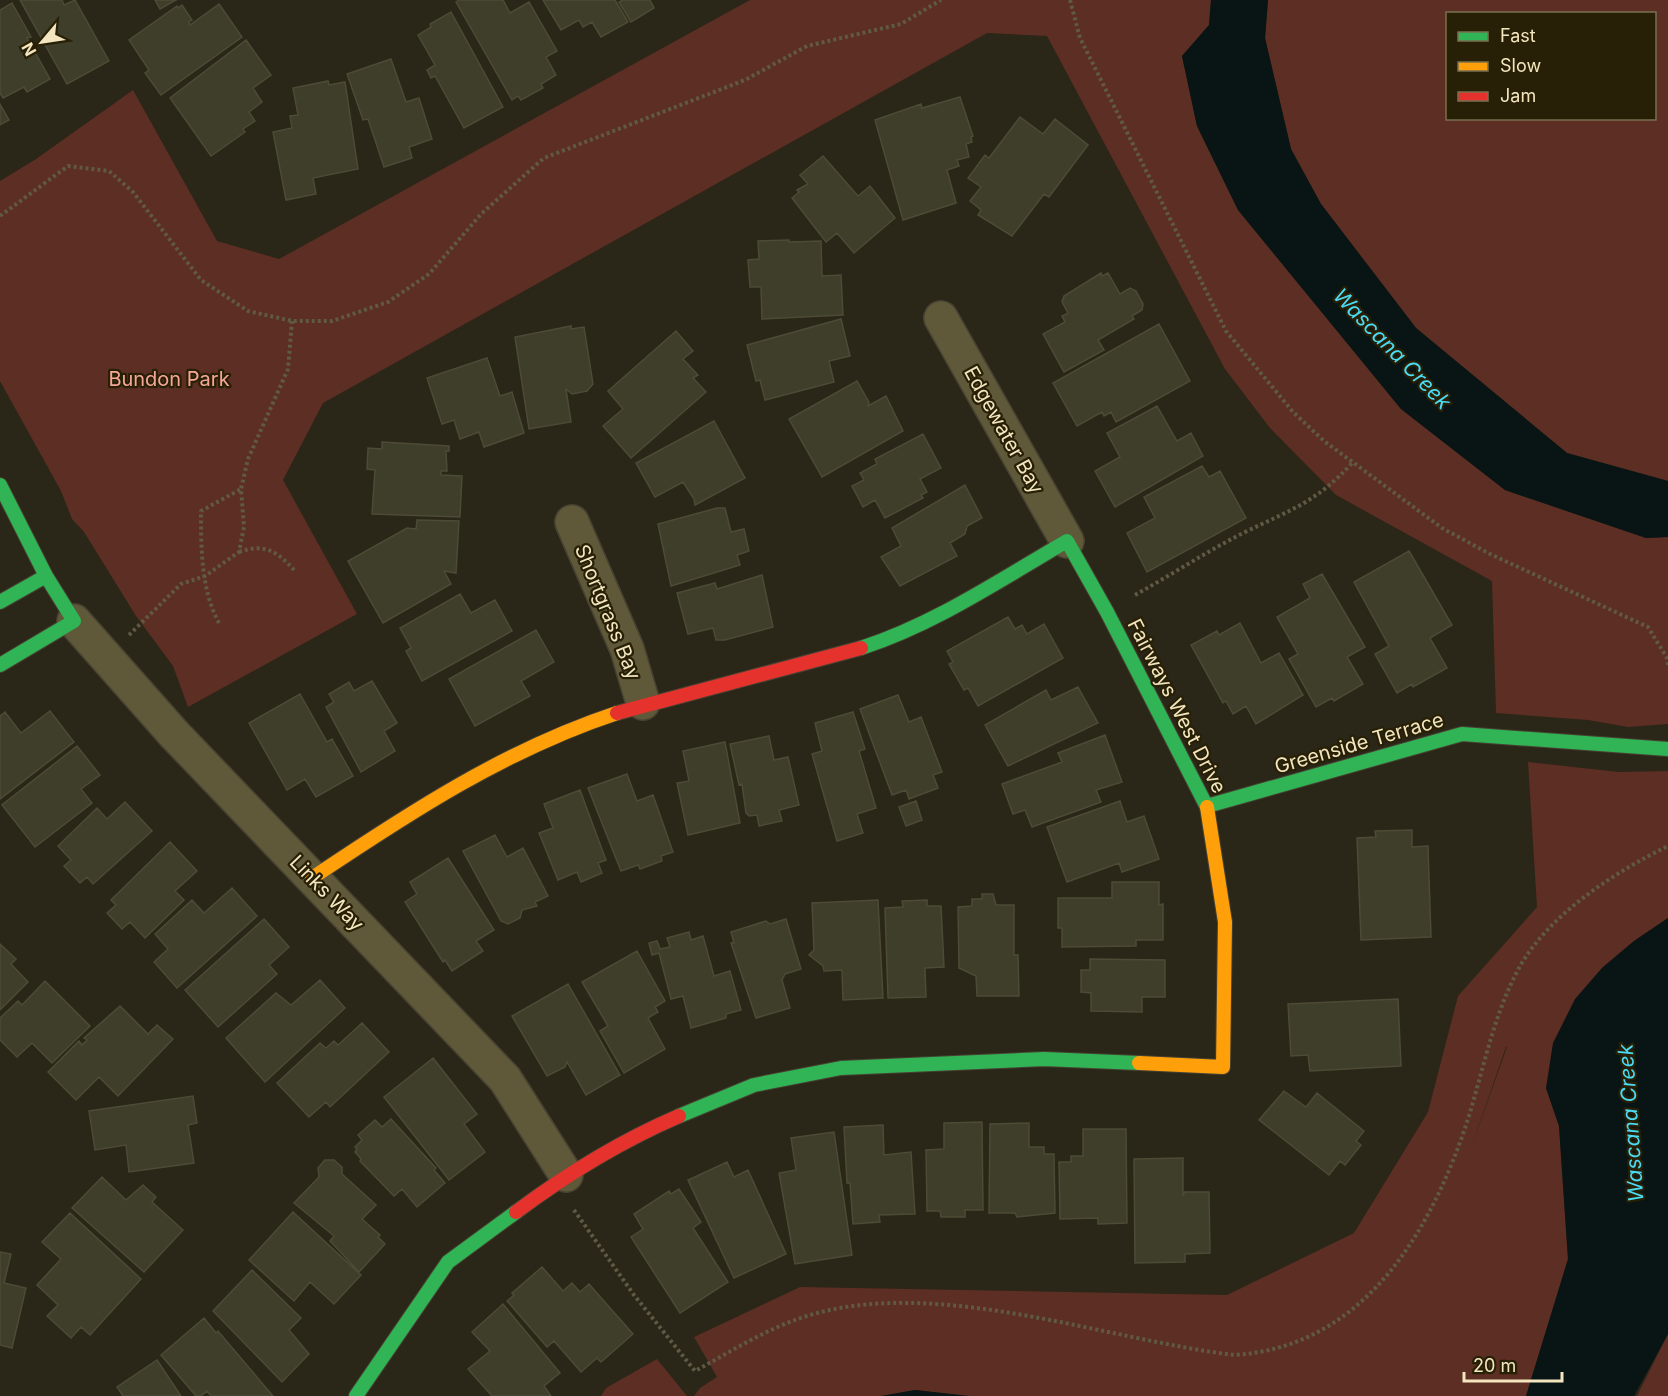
<svg xmlns="http://www.w3.org/2000/svg" width="1668" height="1396" font-family="Inter,sans-serif">
	<style>
		.green { fill: #5d2e23; fill-rule: evenodd }
		.water { fill: #091415 }
		.building { fill: #3f3e2a; stroke: #4d4b36; stroke-width: 1.5 }
		.lines { fill: none; stroke-linecap: round; stroke-linejoin: round }
		.street-casing { stroke: #474232; stroke-width: 36 }
		.fast-casing { stroke: #474232; stroke-width: 16 }
		.slow-casing { stroke: #474232; stroke-width: 16 }
		.jam-casing { stroke: #474232; stroke-width: 16 }
		.path { stroke: #605943; stroke-width: 4; stroke-dasharray: 3 3; stroke-linecap: butt }
		.street { stroke: #5f5839; stroke-width: 33 }
		.fast { stroke: #30b455; stroke-width: 14 }
		.slow { stroke: #ff9f0a; stroke-width: 14 }
		.jam { stroke: #e5322d; stroke-width: 14 }
		.labels { text-anchor: middle; stroke-width: 4.5; stroke-linejoin: round; paint-order: stroke }
		.park-label { font-size: 20px; fill: #f7a696; stroke: #282006 }
		.street-label { font-size: 20px; fill: #f3e6bf; stroke: #282006 }
		.water-label { font-size: 21px; font-style: italic; fill: #4bdaf3; stroke: #282006 }
	</style>
	<rect width="100%" height="100%" fill="#2a2618"/>
	<path class="green" d="M750,0H1211L1209,25L1182,56L1197,126L1238,210L1401,409L1505,490L1646,538L1668,537V724L1628,727L1588,720L1496,713L1492,581L1336,495L1270,428L1225,369L1047,36L987,33L323,403L283,480L357,614L188,707L173,666L136,616L84,532L72,519L61,491L0,381V181L36,159L133,90L217,241L279,259Z
		M1268,0H1668V481L1567,453L1416,328L1321,204L1291,149L1265,38ZM1448,14H1654V118H1448Z
		M1528,762L1619,772L1668,771V918L1634,941L1602,968L1546,1088L1559,1126L1568,1259L1526,1396H969L915,1390L881,1396H694L700,1388L717,1377L694,1337L800,1287L1227,1295L1354,1233L1428,1112L1458,996L1537,907ZM1507,1047L1470,1151L1506,1047Z
		M1668,1334V1396H1637Z
		M657,1359L687,1396H601L606,1388Z"/>
	<path class="water" d="M1211,0H1268L1265,38L1291,149L1321,204L1416,328L1567,453L1668,481V537L1646,538L1505,490L1401,409L1238,210L1197,126L1182,56L1209,25Z
		M1668,918V1334L1634,1396H1526L1568,1259L1559,1126L1546,1088L1553,1043L1575,999L1602,968L1634,941Z
		M915,1390L969,1396H881Z"/>
	<path class="building" d="M20,0H62L64,5L75,0L109,61L67,84Z
		M155,0H176L160,9Z
		M459,0H503L510,13L529,2L557,51L546,57L556,75L541,84L543,88L521,100L518,96L512,100L456,2Z
		M543,0H615L628,22L601,37L592,22L583,27L579,20L561,30Z
		M623,0H650L654,8L631,22L619,2Z
		M12,3L31,37L27,38L50,79L27,92L24,87L3,98L0,93V10Z
		M219,4L242,37L161,95L145,73L149,70L129,40L177,6L178,8L182,5L192,20L189,22L190,25Z
		M451,12L503,107L464,128L435,76L431,78L427,70L435,65L418,35L431,27L430,24Z
		M246,40L271,75L253,88L262,102L249,112L255,121L243,129L245,132L211,156L170,98Z
		M391,59L406,102L419,98L432,139L409,147L412,158L384,167L368,119L363,120L347,74Z
		M328,81L329,85L345,82L358,169L313,178L316,194L286,200L273,132L292,128L290,116L298,115L293,88Z
		M960,97L973,136L971,137L972,142L966,144L969,157L957,160L959,166L947,170L956,203L903,220L875,120L921,104L922,108Z
		M0,104L9,120L0,125Z
		M1020,117L1043,134L1055,119L1088,145L1049,197L1044,194L1012,236L978,215L981,210L970,201L981,187L968,178L985,155L989,158Z
		M823,156L858,196L870,186L895,218L854,253L837,233L826,242L792,198L799,192L797,190L808,184L800,175Z
		M789,240V242L821,241L822,276L841,275L843,315L762,319L761,287H750L748,260L759,259L758,241Z
		M1101,273L1102,276L1108,273L1120,294L1130,288L1136,291L1143,304L1142,310L1132,316L1134,319L1098,340L1104,350L1064,372L1043,334L1065,322L1062,316L1068,313L1062,302L1064,296Z
		M841,319L850,356L829,361L834,382L765,400L760,380L756,381L747,345Z
		M1159,324L1190,381L1116,422L1111,412L1104,416L1102,412L1077,426L1053,383Z
		M571,326V329L584,327L593,384L587,391L572,394L566,389L571,422L529,429L515,337Z
		M676,331L693,351L683,359L698,375L693,378L706,392L631,458L603,426L623,409L608,391Z
		M487,358L500,396L512,392L524,433L484,447L479,432L460,439L454,420L442,424L427,378Z
		M857,381L869,402L868,406L886,396L903,431L822,477L789,419Z
		M1157,406L1177,441L1191,433L1203,456L1115,507L1095,471L1120,457L1107,433Z
		M714,421L745,478L695,505L694,499L683,482L655,497L636,463Z
		M923,434L941,468L920,479L927,492L921,495L923,498L885,518L875,500L863,507L852,486L864,480L860,473L877,464L875,459Z
		M382,442L449,446V451H446L447,471H441V475L462,476L460,517L372,514L375,470L367,469L368,448L382,449Z
		M1202,466L1209,477L1220,471L1246,518L1147,572L1127,533L1155,518L1144,497Z
		M965,485L982,518L967,526L965,534L950,543L957,556L900,586L881,557L901,546L892,528Z
		M717,508H725L731,532L744,529L749,551L737,555L740,565L671,586L658,524Z
		M417,520L459,521L456,573L444,571L451,584L383,623L348,561L407,528L416,529Z
		M1409,551L1452,625L1430,638L1447,668L1413,687L1412,684L1397,693L1375,654L1389,646L1354,582Z
		M1322,574L1365,647L1347,657L1363,684L1334,701L1332,698L1316,707L1289,659L1298,654L1277,617L1310,598L1303,584Z
		M762,575L773,627L725,640H716L713,628L688,634L677,593L715,583L717,589Z
		M460,594L471,613L495,600L512,631L422,681L406,651L411,648L400,628Z
		M1008,617L1015,629L1022,625L1027,634L1044,624L1063,658L978,706L968,688L964,690L949,664L953,662L947,651Z
		M1240,623L1261,663L1279,653L1303,695L1256,724L1246,706L1233,714L1226,701L1223,703L1191,645L1217,631L1219,635Z
		M536,630L554,662L521,681L530,696L475,726L449,679Z
		M372,681L397,723L384,731L395,751L361,772L326,707L334,702L329,694L346,684L349,682L354,691Z
		M1078,687L1098,723L1008,766L985,725L1046,690L1051,700Z
		M300,694L327,742L332,739L353,776L316,797L305,779L287,790L249,723Z
		M898,695L909,722L921,717L942,772L933,775L938,788L909,799L906,790L892,795L860,709Z
		M50,711L74,742L0,799V716L5,712L21,733Z
		M853,712L865,749L859,751L876,808L857,814L863,833L837,841L812,754L822,751L815,723Z
		M1105,735L1122,782L1096,790L1101,802L1032,827L1025,810L1013,814L1002,784L1062,762L1058,753Z
		M769,736L774,760L788,757L799,805L779,810L782,821L759,826L757,815L749,816L746,813L742,784L739,785L730,744Z
		M725,742L740,823L688,835L677,783L689,781L683,751Z
		M77,746L100,775L81,789L92,803L35,847L2,805Z
		M627,774L637,801L653,795L673,852L661,856L662,861L640,869L638,865L621,871L588,788Z
		M580,790L606,860L598,863L602,873L581,882L577,872L558,880L539,833L553,828L544,804Z
		M916,801L922,820L906,826L899,807Z
		M1120,801L1127,822L1144,816L1159,859L1122,872L1119,863L1067,882L1047,827Z
		M125,802L152,831L93,884L87,877L80,883L64,866L71,860L58,846L97,808L107,819Z
		M1412,830V847L1428,846L1431,937L1361,940L1357,838L1376,837L1375,831Z
		M495,835L507,857L523,848L548,896L535,902L537,906L522,910L520,918L508,924L501,921L463,851Z
		M170,842L197,871L175,891L184,900L145,938L130,922L122,929L107,913L116,905L111,900Z
		M448,858L494,930L476,941L483,951L452,971L445,960L443,962L405,902L417,894L410,882Z
		M1112,882H1159V905L1163,904V940H1136V946L1062,947V928H1058V898H1112Z
		M232,888L257,916L177,988L154,962L168,949L155,934L192,900L204,913Z
		M982,894H993L996,905H1014V955H1018L1019,996H977L976,976L959,968L958,907L972,906V899H982Z
		M878,900L883,998L843,1000L842,970L824,971L823,966L809,955L814,950L812,903Z
		M927,900V906H941L944,967L925,968L926,997L888,998L885,908L903,907L902,901Z
		M264,919L289,947L269,965L277,974L218,1027L185,990Z
		M786,919L801,969L785,974L782,980L790,1008L756,1018L731,943H734L731,932L766,921L770,924Z
		M689,932L691,940L703,936L714,976L730,971L741,1010L726,1014V1018L691,1028L683,996L671,999L659,953L652,955L649,943L657,941L660,949L670,947L667,938Z
		M0,944L16,959L11,964L28,982L0,1010Z
		M637,951L665,1001L655,1007L658,1012L648,1018L665,1049L624,1073L600,1031L608,1026L582,982Z
		M1090,959L1165,960V997H1142V1012L1091,1011V993L1081,992V970H1090Z
		M320,980L345,1008L265,1082L226,1038L276,993L291,1005Z
		M45,981L90,1026L52,1063L32,1043L17,1057L0,1040V1018L18,1001L22,1005Z
		M568,984L620,1075L586,1095L567,1062L565,1067L547,1076L512,1016Z
		M1398,999L1401,1066L1310,1071L1308,1055L1291,1056L1288,1004Z
		M120,1006L148,1034L157,1025L173,1039L118,1096L99,1077L76,1100L48,1072L79,1041L82,1045L87,1040L84,1038Z
		M362,1023L389,1052L330,1107L326,1102L309,1117L277,1083L320,1043L326,1048L334,1041L338,1045Z
		M433,1058L477,1114L464,1124L485,1152L449,1180L384,1097Z
		M1284,1091L1306,1107L1317,1093L1364,1131L1356,1141L1361,1145L1345,1165L1340,1161L1329,1175L1259,1120Z
		M193,1096L197,1123L188,1125L194,1163L129,1172L126,1145L95,1150L89,1111Z
		M391,1119L436,1168L434,1170L445,1183L417,1207L402,1189L394,1196L360,1161L361,1159L355,1152L357,1149L355,1147L362,1140L358,1135L375,1120L382,1127Z
		M982,1122L983,1210H965V1217H941L940,1211H927L926,1150L944,1149V1123Z
		M1029,1123V1147H1044V1154H1054L1055,1213L1017,1217L1015,1213H989L990,1124Z
		M883,1125L884,1155L911,1152L915,1214L879,1215L880,1222L853,1224L850,1183H847L844,1127Z
		M1083,1129H1126L1127,1223L1098,1224V1218L1060,1219L1059,1162H1071V1156H1083Z
		M834,1132L852,1255L795,1264L779,1173L796,1170L791,1138Z
		M1183,1158V1195L1185,1192H1209L1210,1253L1185,1254V1262L1135,1263L1134,1159Z
		M325,1160H334L342,1167V1174L376,1205L362,1219L380,1235L378,1237L385,1244L359,1272L330,1241L334,1236L294,1203L319,1177L318,1168Z
		M727,1162L734,1177L748,1170L786,1254L734,1278L688,1180Z
		M102,1177L126,1200L143,1185L156,1197L152,1202L183,1230L144,1272L72,1208Z
		M679,1189L701,1222L693,1228L728,1282L680,1313L631,1237L643,1229L634,1214L669,1191L671,1194Z
		M293,1212L361,1275L334,1304L310,1282L294,1301L249,1260Z
		M70,1213L141,1279L90,1335L81,1327L71,1338L47,1316L58,1305L37,1285L61,1259L42,1242Z
		M0,1252L11,1254L4,1283L26,1288L12,1348L0,1345Z
		M542,1267L563,1291L572,1283L580,1292L589,1284L633,1334L601,1362L597,1358L581,1372L554,1341L547,1347L507,1301L514,1295L512,1293Z
		M252,1270L301,1318L289,1330L309,1354L282,1382L213,1311Z
		M503,1304L560,1373L544,1386L551,1396H492L468,1369L490,1351L472,1332Z
		M204,1318L216,1333L218,1331L273,1396H211L207,1391L201,1396H196L161,1355Z
		M157,1360L181,1396H123L117,1387Z"/>
	<g class="lines">
		<defs>
			<path id="street" d="M941,318L1067,541
				M572,522L627,649L643,703
				M74,621L174,734L505,1079L566,1175"/>
			<path id="fast" d="M0,485L46,576L74,621L0,665
				M0,602L46,576
				M861,648C935,624 1000,580 1067,541L1107,612L1207,807
				M1207,806L1462,734L1668,749
				M679,1116L754,1085L841,1068L1044,1059L1139,1063
				M356,1396L448,1262L516,1212"/>
			<path id="slow" d="M312,878C409,813 505,750 617,713
				M1139,1063L1223,1067L1225,922L1207,807"/>
			<path id="jam" d="M617,713L861,648
				M516,1212C567,1174 621,1141 679,1116"/>
		</defs>
		<use href="#street" class="street-casing"/>
		<use href="#fast" class="fast-casing"/>
		<use href="#slow" class="slow-casing"/>
		<use href="#jam" class="jam-casing"/>
		<path class="path" d="M1070,0L1080,38L1226,331L1293,412L1324,441L1442,528L1490,554L1648,627L1667,658L1668,665
			M0,216L68,166L109,171L133,192L201,280L248,311L292,321H332L388,302L429,274L482,213L544,158L745,80L807,46L901,24L941,0
			M239,552C264,543 277,551 294,570
			M1135,595C1171,575 1206,552 1243,533C1290,510 1316,503 1353,462
			M219,623C201,590 201,548 201,511L241,489
			M129,635L181,584L205,576L239,552L244,527L241,489L248,459L288,369L292,321
			M574,1210L634,1295L695,1371C732,1351 769,1327 810,1315C939,1277 1103,1339 1234,1355C1354,1348 1421,1248 1459,1145C1481,1087 1489,1023 1519,968C1548,915 1615,872 1668,846"/>
		<use href="#street" class="street"/>
		<use href="#fast" class="fast"/>
		<use href="#slow" class="slow"/>
		<use href="#jam" class="jam"/>
	</g>
	<g class="labels">
		<g class="park-label">
			<text x="169" y="386">Bundon Park</text>
		</g>
		<g class="street-label">
			<text transform="translate(1004 430) rotate(61)" y="7">Edgewater Bay</text>
			<text transform="translate(608 612) rotate(68)" y="7">Shortgrass Bay</text>
			<text transform="translate(1177 706) rotate(63)" y="7">Fairways West Drive</text>
			<text transform="translate(1359 743) rotate(-16)" y="7">Greenside Terrace</text>
			<text transform="translate(327 893) rotate(46)" y="7">Links Way</text>
		</g>
		<g class="water-label">
			<text transform="translate(1392 349) rotate(46)" y="7">Wascana Creek</text>
			<text transform="translate(1631 1123) rotate(-94)" y="7">Wascana Creek</text>
		</g>
	</g>
	<rect x="1446" y="12" width="210" height="108" fill="#282006" stroke="#796f50" stroke-width="1.5"/>
	<rect x="1458" y="32" width="30" height="9" fill="#30b455" stroke="#796f50" stroke-width="1.5"/>
	<text x="1500" y="42" font-size="18" fill="#f3e6bf">Fast</text>
	<rect x="1458" y="62" width="30" height="9" fill="#ff9f0a" stroke="#796f50" stroke-width="1.5"/>
	<text x="1500" y="72" font-size="18" fill="#f3e6bf">Slow</text>
	<rect x="1458" y="92" width="30" height="9" fill="#e5322d" stroke="#796f50" stroke-width="1.5"/>
	<text x="1500" y="102" font-size="18" fill="#f3e6bf">Jam</text>
	<g transform="translate(42 42) rotate(241)" stroke="#282006" stroke-width="4.5" paint-order="stroke">
	<path d="M0-4.5L10 22L0 15L-10 22Z" fill="#f3e6bf"/>
	<text y="-9" font-size="16" font-weight="bold" text-anchor="middle" fill="#f3e6bf">N</text>
	</g>
	<path d="M1464 1372v9h98v-9" fill="none" stroke="#f3e6bf" stroke-width="3"/>
	<text x="1473" y="1372" font-size="18" fill="#f3e6bf" stroke="#282006" stroke-width="4.5" paint-order="stroke">20 m</text>
</svg>
